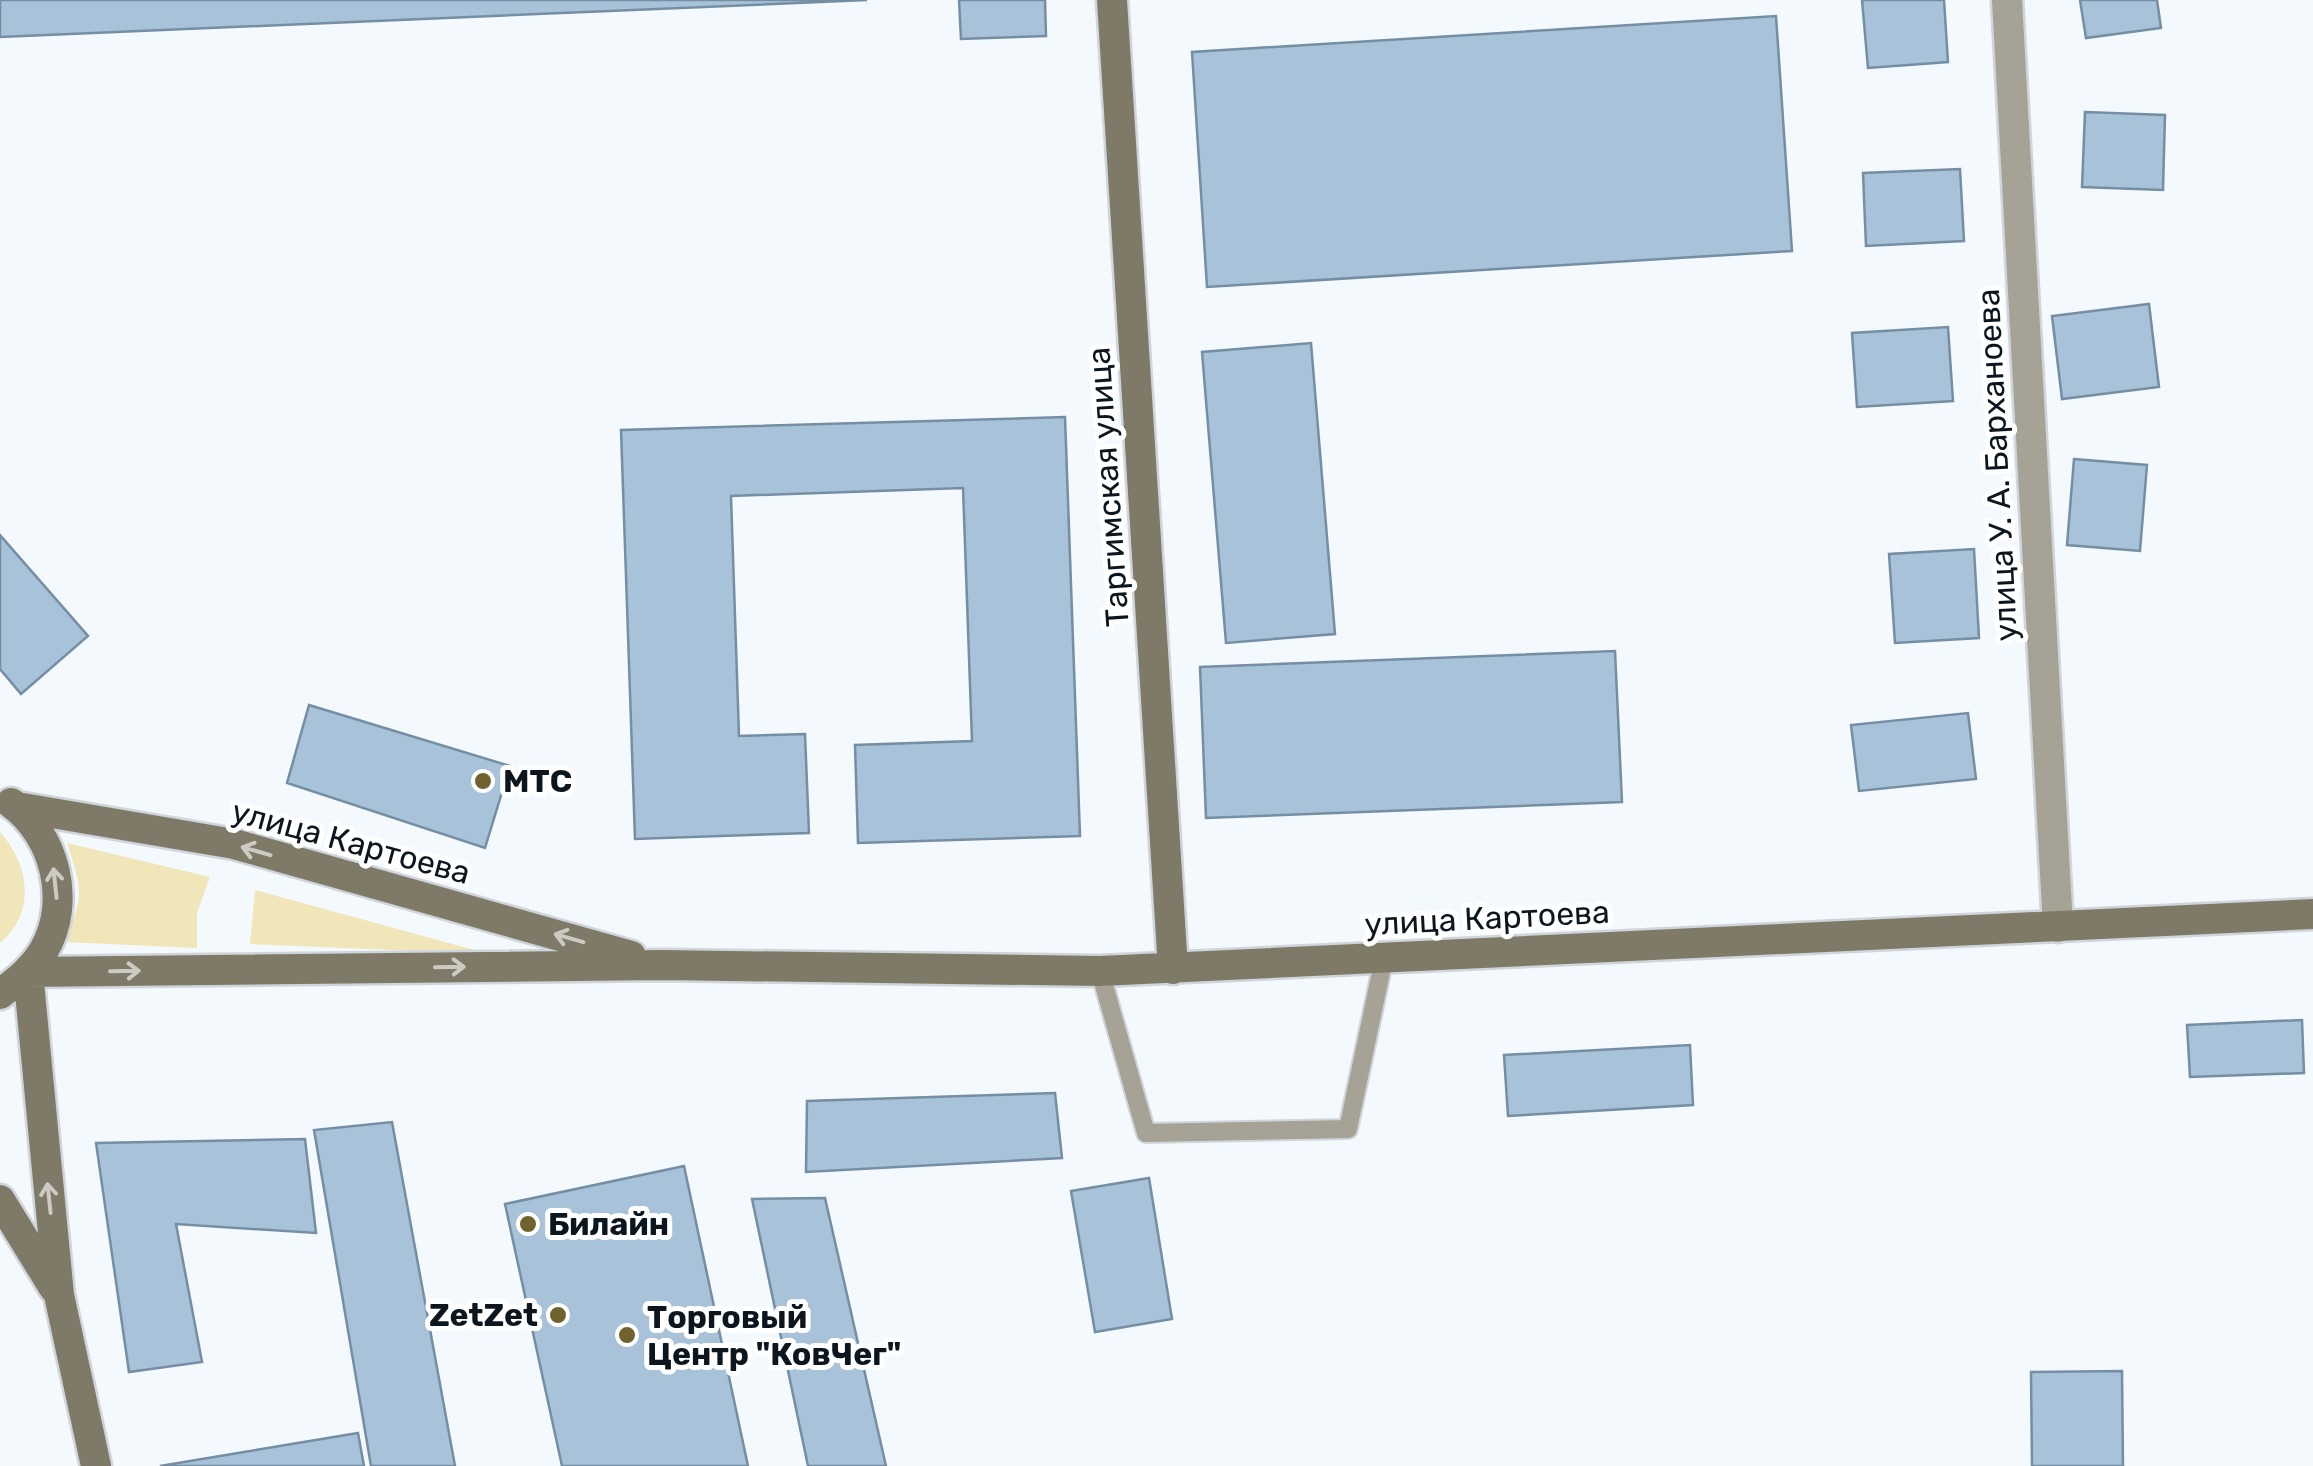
<svg xmlns="http://www.w3.org/2000/svg" width="2313" height="1466" font-family="Rubik,sans-serif">
	<style>
		.green { fill: #f1e6ba }
		.building { fill: #a7c2d9; stroke: #758ea4; stroke-width: 2.5 }
		.lines { fill: none; stroke-linecap: round; stroke-linejoin: round }
		.lane-casing { stroke: #cfd5da; stroke-width: 22 }
		.street-casing { stroke: #cfd5da; stroke-width: 35 }
		.secondary-casing { stroke: #cfd5da; stroke-width: 35 }
		.lane { stroke: #a6a396; stroke-width: 18 }
		.street { stroke: #a6a396; stroke-width: 30 }
		.secondary { stroke: #7f7a67; stroke-width: 30 }
		.oneway { stroke: #cccac2 }
		.poi-dot { fill: #6f622f; stroke: #fff; stroke-width: 4 }
		.labels { text-anchor: middle; stroke-width: 10; stroke-linejoin: round; paint-order: stroke }
		.street-label { font-size: 32px; fill: #0c161e; stroke: #fff }
		.poi-label { font-size: 32px; font-weight: bold; fill: #0c161e; stroke: #fff; text-anchor: start }
	</style>
	<rect width="100%" height="100%" fill="#f4f9fe"/>
	<path class="green" d="M0,832C29,864 37,912 0,943Z
		M67,843L210,877L197,913V948L64,942C84,895 83,892 67,843Z
		M255,890L489,954L250,944Z"/>
	<path class="building" d="M0,0H867L0,37Z
		M959,0H1045L1046,36L961,39Z
		M1862,0H1944L1948,62L1868,68Z
		M2080,0H2157L2161,28L2086,38Z
		M1776,16L1792,251L1207,287L1192,52Z
		M2085,112L2165,115L2163,190L2082,187Z
		M1960,169L1964,241L1866,246L1863,173Z
		M2149,304L2159,387L2062,399L2052,316Z
		M1948,327L1953,401L1857,407L1852,333Z
		M1311,343L1335,634L1226,643L1202,352Z
		M1065,417L1080,836L858,843L855,745L972,741L963,488L731,496L739,736L805,734L809,833L635,839L621,430Z
		M2074,459L2147,465L2140,551L2067,545Z
		M0,535L88,636L21,694L0,669Z
		M1974,549L1979,638L1895,643L1889,554Z
		M1615,651L1622,802L1206,818L1200,667Z
		M309,705L510,766L485,848L287,783Z
		M1968,713L1976,779L1859,791L1851,725Z
		M2302,1020L2304,1073L2190,1077L2187,1025Z
		M1690,1045L1693,1105L1508,1116L1504,1055Z
		M1055,1093L1062,1158L806,1172L807,1101Z
		M392,1122L455,1466H371L314,1130Z
		M305,1139L316,1233L176,1224L202,1362L129,1372L96,1143Z
		M684,1166L748,1466H562L505,1204Z
		M1149,1178L1172,1319L1095,1332L1071,1191Z
		M825,1198L886,1466H808L752,1199Z
		M2122,1371L2123,1466H2032L2031,1372Z
		M358,1433L364,1466H160Z"/>
	<g class="lines">
		<defs>
			<path id="lane" d="M1100,971L1146,1133L1348,1129L1384,958"/>
			<path id="street" d="M2007,0L2058,927"/>
			<path id="secondary" d="M1112,0L1173,969
				M17,807L234,844L631,956
				M0,994C17,981 33,969 44,950C72,902 55,835 11,803
				M0,1200L54,1288
				M96,1466L59,1295L28,972L663,965L1100,971L2313,914"/>
		</defs>
		<use href="#lane" class="lane-casing"/>
		<use href="#street" class="street-casing"/>
		<use href="#secondary" class="secondary-casing"/>
		<use href="#lane" class="lane"/>
		<use href="#street" class="street"/>
		<use href="#secondary" class="secondary"/>
	</g>
	<defs><path id="oneway-shaft" d="M-6 0H5M1.5-3L5.5 0L1.5 3" fill="none" stroke-width="1.6" stroke-linecap="round" stroke-linejoin="round" transform="scale(2.5)"/></defs>
	<g class="oneway">
		<use href="#oneway-shaft" transform="translate(256 851) rotate(-164)"/>
		<use href="#oneway-shaft" transform="translate(55 883) rotate(-96)"/>
		<use href="#oneway-shaft" transform="translate(569 938) rotate(-164)"/>
		<use href="#oneway-shaft" transform="translate(450 967) rotate(-1)"/>
		<use href="#oneway-shaft" transform="translate(125 971) rotate(-1)"/>
		<use href="#oneway-shaft" transform="translate(49 1198) rotate(-96)"/>
	</g>
	<g class="poi-dot">
		<circle cx="483" cy="781" r="10"/>
		<circle cx="528" cy="1224" r="10"/>
		<circle cx="558" cy="1315" r="10"/>
		<circle cx="627" cy="1335" r="10"/>
	</g>
	<g class="labels">
		<g class="street-label">
			<text transform="translate(1997 465) rotate(-93)" y="11">улица У. А. Барханоева</text>
			<text transform="translate(1108 487) rotate(-94)" y="11">Таргимская улица</text>
			<text transform="translate(351 842) rotate(15)" y="11">улица Картоева</text>
			<text transform="translate(1487 918) rotate(-3)" y="11">улица Картоева</text>
		</g>
		<g class="poi-label">
			<text x="503" y="792">МТС</text>
			<text x="548" y="1235">Билайн</text>
			<text x="538" y="1326" text-anchor="end">ZetZet</text>
			<text x="647" y="1328">Торговый<tspan x="647" dy="37">Центр "КовЧег"</tspan></text>
		</g>
	</g>
</svg>
